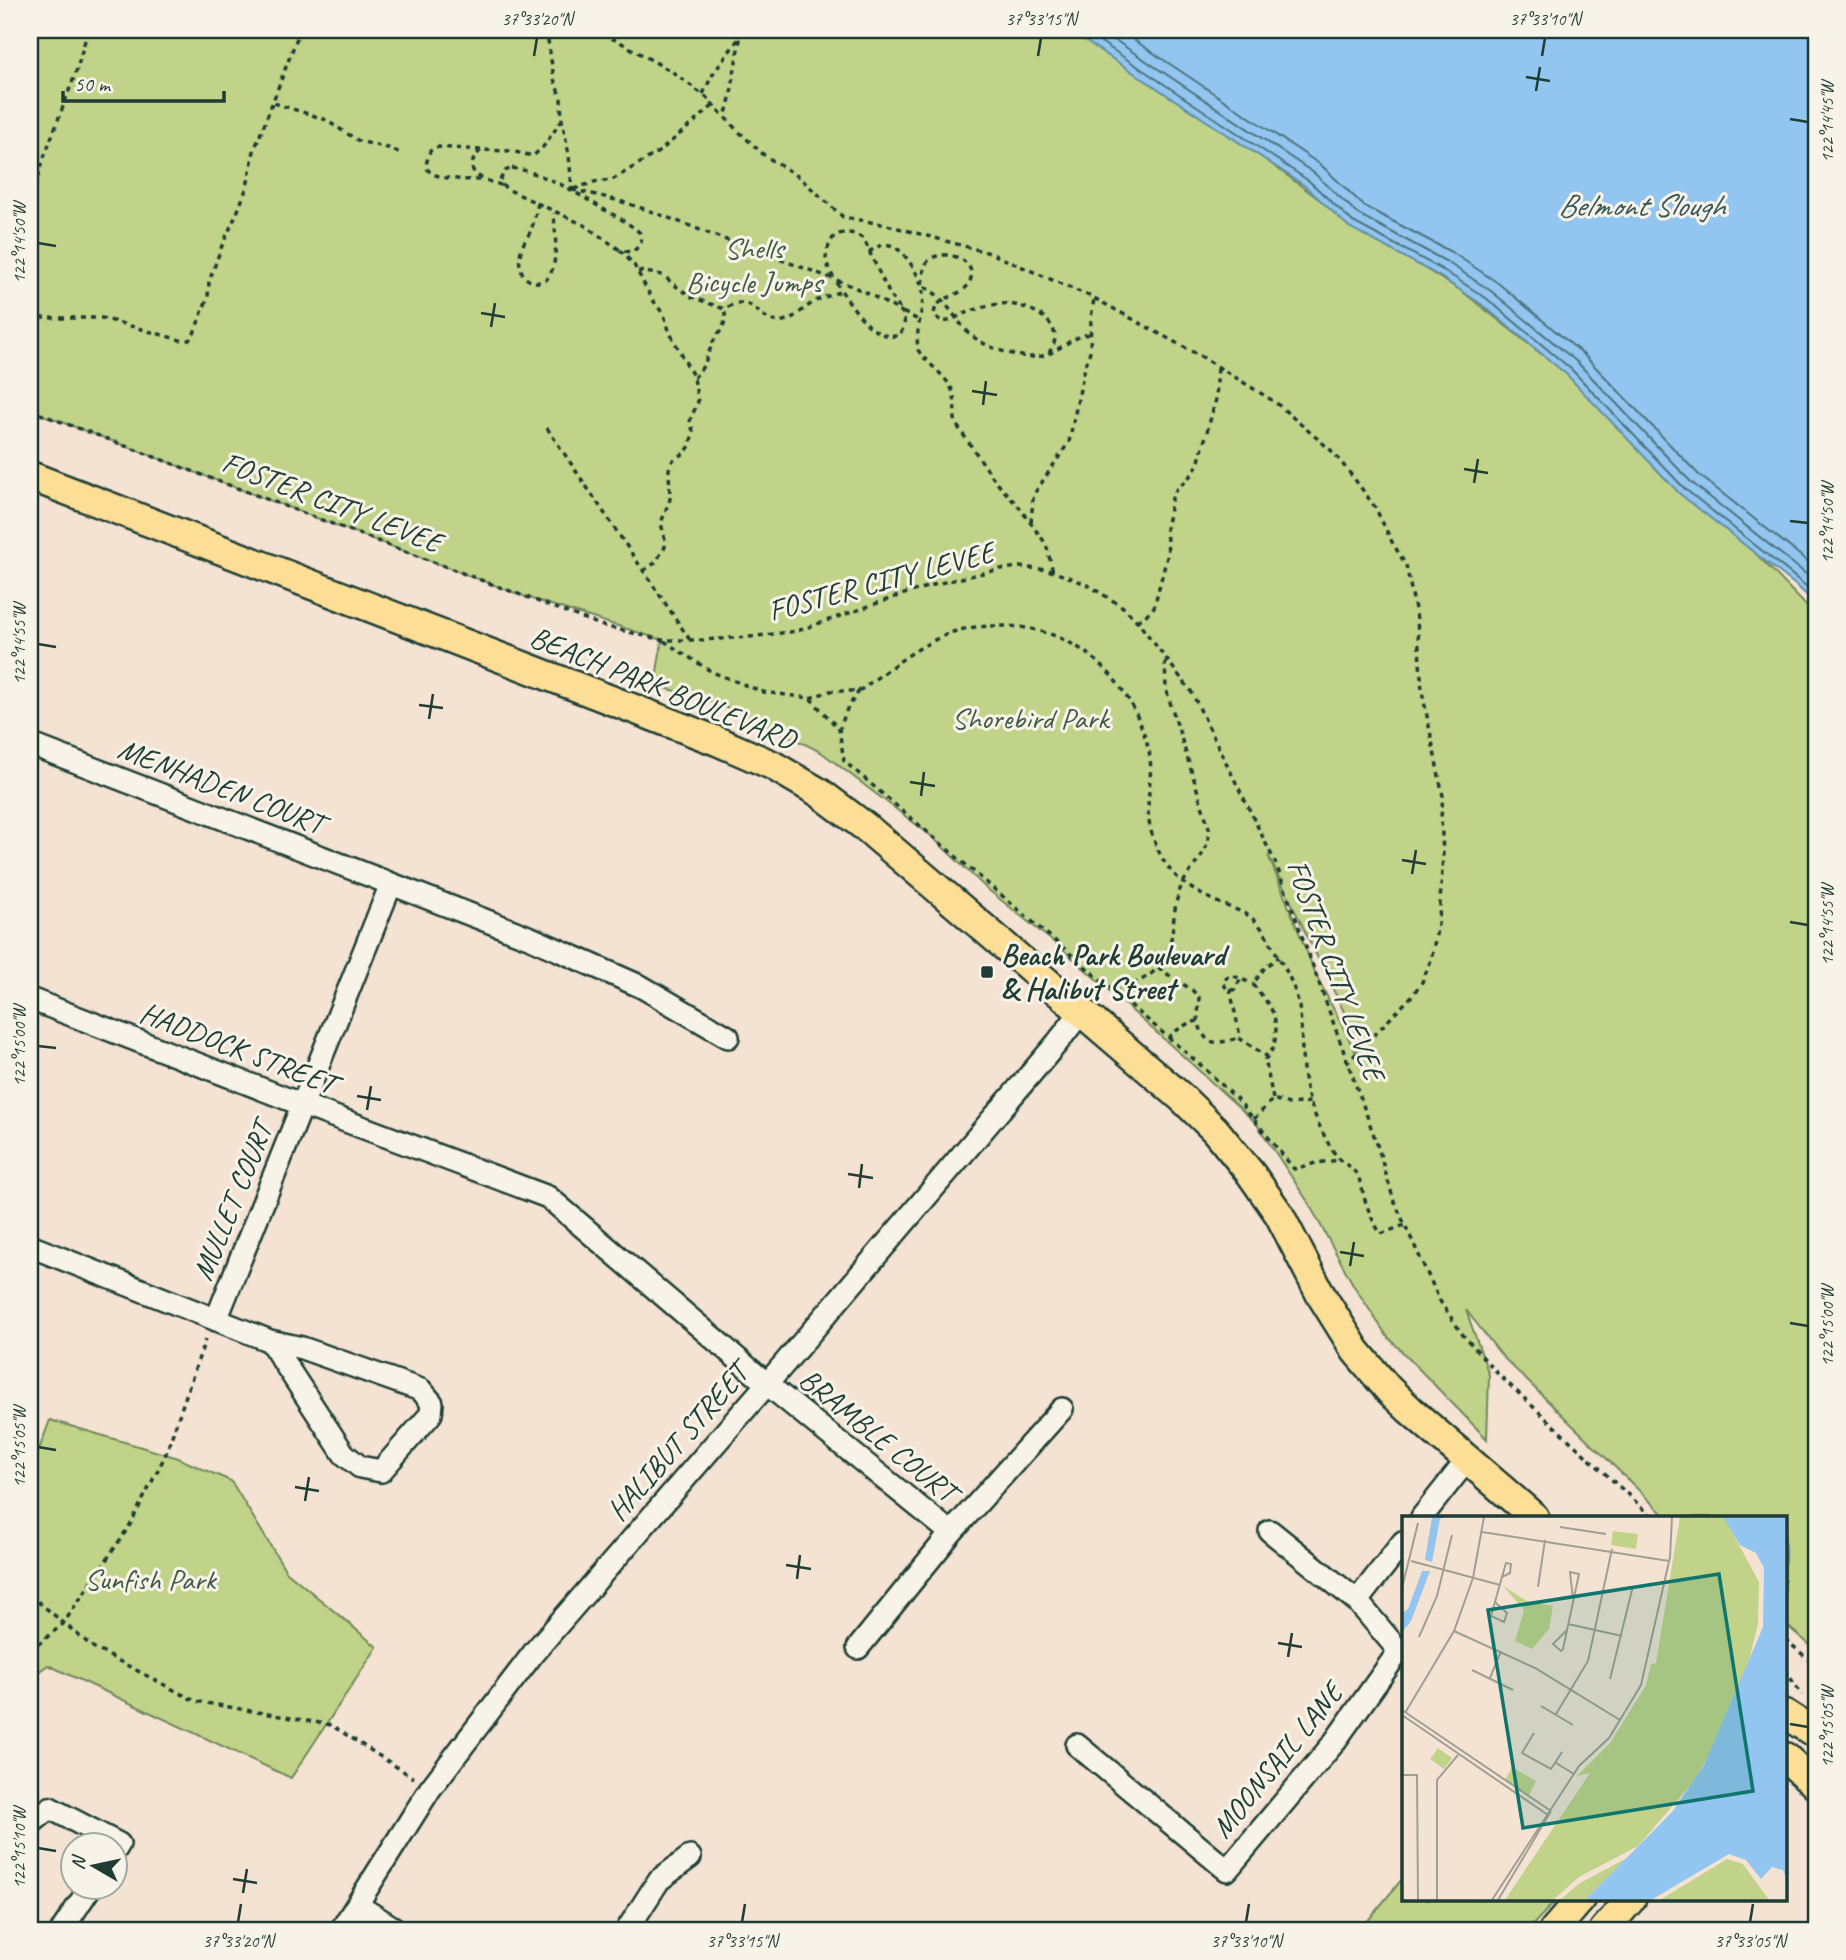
<svg xmlns="http://www.w3.org/2000/svg" width="1846" height="1960" font-family="Caveat,sans-serif">
	<style>
		.green { fill: #c1d388; stroke: #70885e; stroke-width: 2; fill-rule: evenodd }
		.water { fill: #92c5ef; stroke: #648fa4; stroke-width: 2 }
		.lines { fill: none; stroke-linecap: round; stroke-linejoin: round }
		.shore { stroke: #4d737f; stroke-width: 2 }
		.minor-casing { stroke: #1f3d34; stroke-width: 26 }
		.major-casing { stroke: #1f3d34; stroke-width: 33 }
		.path { stroke: #1f3d34; stroke-width: 3.5; stroke-dasharray: 5 5; stroke-linecap: butt }
		.minor { stroke: #f7f3e8; stroke-width: 21 }
		.major { stroke: #fdde96; stroke-width: 28 }
		.ticks { fill: none; stroke: #1f3d34; stroke-width: 2.5 }
		.poi-dot { fill: #1f3d34; stroke: #f7f3e8; stroke-width: 2.5 }
		.labels { text-anchor: middle; stroke-width: 6; stroke-linejoin: round; paint-order: stroke }
		.park-label { font-size: 30px; fill: #3f5b45; stroke: #f7f3e8 }
		.street-label { font-size: 30px; fill: #1f3d34; stroke: #f7f3e8 }
		.poi-label { font-size: 30px; font-weight: bold; fill: #1f3d34; stroke: #f7f3e8; text-anchor: start }
		.water-label { font-size: 32px; font-style: italic; fill: #365859; stroke: #f7f3e8 }
		.inset-road { fill: none; stroke: #9fa093; stroke-width: 2 }
		.view { fill: #0f766e; fill-opacity: 0.15; stroke: #0f766e; stroke-width: 3.5 }
		.inset-edge { fill: none; stroke: #1f3d34; stroke-width: 3.5 }
		.neatline { fill: none; stroke: #1f3d34; stroke-width: 2.5 }
		.ticks-label { font-size: 18px; text-anchor: middle; fill: #1f3d34 }
	</style>
	<rect width="100%" height="100%" fill="#f4e2d2"/>
	<filter id="ink" filterUnits="userSpaceOnUse"><feTurbulence type="fractalNoise" baseFrequency=".0143" numOctaves="2"/><feDisplacementMap in="SourceGraphic" scale="14" xChannelSelector="R" yChannelSelector="G"/><feConvolveMatrix kernelMatrix="1 2 1 2 8 2 1 2 1" color-interpolation-filters="sRGB"/></filter>
	<g filter="url(#ink)">
		<path class="green" d="M30,30H1133L1262,157L1354,225L1463,292L1568,375L1691,486L1816,616V1650L1785,1624V1517H1666L1503,1357L1466,1310L1489,1375L1487,1439L1387,1336L1354,1286L1308,1202L1256,1123L1183,1056L1061,948L986,888L930,835L821,752L765,724L707,700L655,685L662,640L526,597L30,410ZM1268,855L1347,1018L1362,1064L1317,977Z
			M50,1420L175,1457L231,1481L286,1571L377,1647L291,1778L48,1665L30,1678V1474Z
			M1403,1878V1899H1557L1528,1930H1360Z"/>
		<path class="water" d="M1069,30H1816V604L1798,587L1680,494L1566,374L1481,304L1439,276L1349,227L1305,186Z"/>
		<g class="lines">
			<path class="shore" d="M1083,30L1309,181L1353,222L1443,270L1486,298L1571,369L1685,489L1816,594
				M1100,30L1314,173L1358,214L1447,262L1491,291L1577,362L1691,482L1816,582
				M1119,30L1321,165L1364,206L1453,253L1498,283L1584,355L1698,474L1816,568"/>
			<defs>
				<path id="minor" d="M30,744L531,938L642,987L728,1037
					M30,999L303,1105L548,1197L767,1384L951,1533
					M30,1246L270,1341L302,1348L421,1390L432,1403L431,1414L381,1471L360,1467L344,1454L270,1341
					M216,1320L391,884
					M1422,1517L1467,1460
					M1357,1601L1403,1542
					M858,1648L951,1533L1062,1409
					M1077,1745L1227,1870L1333,1744L1399,1651L1357,1601L1270,1531
					M30,1824L50,1808L119,1844L116,1849
					M357,1905L397,1930
					M62,1930L91,1886
					M341,1930L430,1789L535,1651L767,1384L1057,1043L1081,1012
					M627,1930L659,1880L690,1857"/>
				<path id="major" d="M30,476L717,741L772,765L820,793L868,829L1181,1097L1215,1130L1251,1174L1279,1214L1321,1295L1356,1351L1388,1389L1410,1410L1534,1517
					M1785,1714L1816,1734
					M1785,1757L1816,1785
					M1554,1930L1581,1899
					M1604,1930L1631,1899"/>
			</defs>
			<use href="#minor" class="minor-casing"/>
			<use href="#major" class="major-casing"/>
			<path class="path" d="M545,30L547,34L554,79L561,99L562,120L569,155L572,189
				M593,30L620,42L674,73L706,97L735,128L764,155L799,177L843,217L887,225L990,253L1094,298L1204,358L1275,402L1333,452L1356,481L1375,507L1392,542L1406,565L1417,619L1422,691L1443,796L1441,817L1443,854L1439,919L1431,960L1422,982L1411,997L1347,1063
				M725,30L741,36C734,62 734,91 725,116
				M703,94L713,74L745,30
				M274,103L324,119L359,141L388,148L401,153
				M481,150L438,147L430,151C429,156 425,163 427,168C431,180 470,180 481,180
				M512,168C545,173 575,192 603,209C616,216 629,223 640,233L641,242L636,249L631,252L620,250L584,225L509,190L502,185L500,180L505,171Z
				M501,185C482,180 459,172 481,150L511,151L533,156L543,147L562,120
				M574,189L594,182L612,180L660,151L714,105
				M572,190C627,199 681,223 734,243C774,258 815,271 854,287C871,294 886,304 902,312C906,323 905,328 898,336C888,337 881,335 873,329C859,319 827,274 826,258C826,252 830,242 833,238C840,230 856,232 863,239C866,242 868,249 870,253C878,269 889,298 901,310C905,315 913,316 919,321
				M538,203C536,212 534,222 531,230C529,235 525,240 523,245C515,263 521,288 545,281C560,268 555,232 554,213
				M30,206L43,160L76,72L88,30
				M620,250L634,265L652,299L664,315L670,333L694,378L698,402L690,420L693,431L690,446L685,453L673,460L669,469L670,499L661,523L665,540V547L655,563L643,571
				M869,252C875,248 882,243 890,245C904,248 923,280 923,294C923,313 915,331 918,350C928,365 945,374 952,390C957,401 953,413 956,424L996,482L1019,507L1046,544L1053,572
				M638,271L663,275L673,284L692,297L724,309C728,307 734,304 739,303C757,301 762,325 783,321C797,318 804,307 816,301C824,297 833,294 842,291
				M30,318H102L184,341L189,340L193,336L208,297L209,282L221,248L237,213L247,187L254,151L300,30
				M1049,353C1051,349 1055,343 1055,338C1055,315 1019,302 1000,304C989,305 978,309 968,312C961,315 954,319 948,321C941,322 938,319 934,315C935,293 967,299 971,278C975,255 935,247 926,264C923,270 923,279 922,286C944,295 951,314 967,331C980,346 1016,358 1036,357C1057,355 1070,336 1090,334
				M694,378L704,365L713,342L723,327L726,319L724,309
				M30,410L603,626L662,640H703L749,637L797,631L901,595L940,583L1001,569L1020,567L1048,570L1074,579L1088,585L1123,607L1137,621L1191,691L1276,864L1376,1141L1394,1201L1440,1301L1463,1335L1498,1374L1652,1517
				M547,428L690,640
				M1031,522L1033,499L1036,491L1069,442L1083,375L1090,351L1091,318L1094,299
				M1137,621L1146,615L1154,607L1168,553L1166,529L1172,498L1176,490L1194,472L1199,461L1216,399L1218,366
				M664,641L712,672L763,692L810,698L839,729L844,761L1203,1067L1239,1101L1294,1169L1316,1163L1339,1160
				M859,691C889,669 918,645 953,632C965,628 981,626 994,626C1073,623 1131,676 1149,751C1153,770 1148,789 1148,809C1148,825 1153,840 1160,854C1173,881 1198,894 1224,905C1234,909 1245,912 1253,919C1264,928 1272,946 1279,958C1288,973 1296,990 1299,1007C1304,1036 1299,1067 1308,1096C1314,1115 1326,1143 1338,1158C1342,1164 1350,1165 1354,1171C1361,1178 1362,1191 1365,1200C1369,1212 1374,1224 1381,1234L1405,1225
				M810,698L830,691H859L847,709L840,728
				M1158,968L1192,990L1199,997L1198,1021
				M1240,980L1234,990L1227,989L1223,983L1227,977L1234,976L1253,984
				M1230,989L1239,1031V1038L1268,1057
				M1115,993C1127,985 1141,982 1152,973C1181,950 1167,913 1183,883C1195,861 1205,859 1210,831L1166,689L1165,658
				M1168,1038C1177,1030 1185,1023 1198,1021C1206,1048 1215,1044 1239,1038
				M1273,1099L1265,1059C1278,1048 1279,1022 1270,1007C1265,999 1258,992 1253,984L1266,966L1279,957
				M1254,1119L1273,1099L1289,1104L1310,1102
				M30,1595L94,1648L195,1701L331,1725L414,1778
				M1785,1639L1816,1666
				M30,1651L63,1624L130,1525L165,1456L205,1340
				M1785,1670L1802,1695"/>
			<use href="#minor" class="minor"/>
			<use href="#major" class="major"/>
		</g>
	</g>
	<path class="ticks" d="M534,56L537,38M1038,56L1041,38M1542,56L1545,38M1526,77L1550,81M1536,91L1540,67M1790,119L1808,122M38,243L56,246M481,313L505,317M491,327L495,303M972,391L997,395M983,405L986,381M1464,469L1488,473M1474,483L1478,459M1790,521L1808,523M38,644L56,647M419,705L443,708M429,719L433,694M910,782L935,786M921,796L924,772M1402,860L1426,864M1412,874L1416,850M1790,922L1808,925M38,1046L56,1048M357,1096L381,1100M367,1110L371,1086M848,1174L873,1178M859,1188L862,1164M1340,1252L1364,1256M1350,1266L1354,1242M1790,1323L1808,1326M38,1447L56,1450M295,1487L319,1491M305,1501L309,1477M786,1565L811,1569M797,1579L800,1555M1278,1643L1302,1647M1288,1657L1292,1633M1790,1724L1808,1727M38,1848L56,1851M233,1879L257,1883M243,1893L247,1869M238,1922L241,1904M742,1922L745,1904M1246,1922L1249,1904M1750,1922L1753,1904"/>
	<rect class="poi-dot" x="980" y="965" width="14" height="14" rx="3.5"/>
	<g class="labels">
		<g class="park-label">
			<text x="754" y="258">Shells<tspan x="754" dy="34">Bicycle Jumps</tspan></text>
			<text x="1030" y="728">Shorebird Park</text>
			<text x="150" y="1589">Sunfish Park</text>
		</g>
		<g class="street-label">
			<text transform="translate(332 502) rotate(21)" y="10">FOSTER CITY LEVEE</text>
			<text transform="translate(881 581) rotate(-15)" y="10">FOSTER CITY LEVEE</text>
			<text transform="translate(663 688) rotate(22)" y="10">BEACH PARK BOULEVARD</text>
			<text transform="translate(221 786) rotate(21)" y="10">MENHADEN COURT</text>
			<text transform="translate(1336 970) rotate(70)" y="10">FOSTER CITY LEVEE</text>
			<text transform="translate(238 1048) rotate(21)" y="10">HADDOCK STREET</text>
			<text transform="translate(232 1201) rotate(-68)" y="10">MULLET COURT</text>
			<text transform="translate(878 1435) rotate(39)" y="10">BRAMBLE COURT</text>
			<text transform="translate(677 1442) rotate(-49)" y="10">HALIBUT STREET</text>
			<text transform="translate(1277 1760) rotate(-51)" y="10">MOONSAIL LANE</text>
		</g>
		<g class="poi-label">
			<text x="1001" y="965">Beach Park Boulevard<tspan x="1001" dy="34">&amp; Halibut Street</tspan></text>
		</g>
		<g class="water-label">
			<text x="1641" y="216">Belmont Slough</text>
		</g>
	</g>
	<g transform="translate(1402 1516)">
		<rect width="385" height="385" fill="#f4e2d2"/>
		<path d="M278,1H322L357,66L356,108L335,192L291,266L236,330L177,361L151,384H103L188,257L175,260L208,227L244,169L249,148L254,147ZM211,15L236,18L234,33L209,29ZM101,70L125,85L151,90L147,113L130,133L113,125L122,94ZM36,232L50,242L42,253L28,243ZM110,251L134,265L127,279L103,264ZM225,342L183,384H158L178,367ZM325,343L341,348L367,384H258Z" fill="#c1d388"/>
		<path d="M30,1H43L38,3L30,46L23,44ZM321,1H385V365L381,354L370,351L359,363L344,344L327,338L249,384H183L271,295L302,249L361,111L362,52L354,37L338,29ZM20,55H28L9,105L0,116V97L6,93Z" fill="#92c5ef"/>
		<path class="inset-road" d="M158,11L204,18M80,16L267,45M9,45L98,69M104,47L109,48L108,57L100,61ZM136,71L143,24M0,72L16,7M93,86L105,97L102,106L89,100L100,61M166,108L220,120M52,115L133,152L218,204M164,115L151,128L159,135L161,133L177,58L168,56L171,83M17,121L35,80L50,19M70,154L111,174M88,162L99,135M208,163L231,70M139,190L171,209M0,194L149,295M3,197L52,115L71,62L82,1M154,198L186,145L210,33M0,199L146,299M132,217L120,237L149,253L160,236M154,247L172,258M0,259H15L16,384M35,384V264L56,239M90,384L177,250L207,222L239,169L268,41L270,1M96,384L149,295"/>
		<path class="view" d="M317,58L351,275L121,312L86,94Z"/>
		<rect width="385" height="385" class="inset-edge"/>
	</g>
	<rect width="1846" height="1960" fill="none" stroke="#f7f3e8" stroke-width="77"/>
	<g transform="translate(94 1866) rotate(279)"><circle r="33" fill="#f7f3e8" stroke="#a1aaa0" stroke-width="2"/>
	<path d="M0-5L12 26L0 18L-12 26Z" fill="#1f3d34"/>
	<text y="-10" font-size="19" font-weight="bold" text-anchor="middle" fill="#1f3d34">N</text>
	</g>
	<path d="M63 91v10h161v-10" fill="none" stroke="#1f3d34" stroke-width="3.5"/>
	<text x="74" y="91" font-size="21" fill="#1f3d34" stroke="#f7f3e8" stroke-width="5" paint-order="stroke">50 m</text>
	<rect x="38" y="38" width="1770" height="1884" class="neatline"/>
	<g class="ticks-label">
		<text x="537" y="25">37°33'20"N</text>
		<text x="1041" y="25">37°33'15"N</text>
		<text x="1545" y="25">37°33'10"N</text>
		<text transform="translate(1827 122) rotate(-90)" y="6">122°14'45"W</text>
		<text transform="translate(19 243) rotate(-90)" y="6">122°14'50"W</text>
		<text transform="translate(1827 523) rotate(-90)" y="6">122°14'50"W</text>
		<text transform="translate(19 644) rotate(-90)" y="6">122°14'55"W</text>
		<text transform="translate(1827 925) rotate(-90)" y="6">122°14'55"W</text>
		<text transform="translate(19 1046) rotate(-90)" y="6">122°15'00"W</text>
		<text transform="translate(1827 1326) rotate(-90)" y="6">122°15'00"W</text>
		<text transform="translate(19 1447) rotate(-90)" y="6">122°15'05"W</text>
		<text transform="translate(1827 1727) rotate(-90)" y="6">122°15'05"W</text>
		<text transform="translate(19 1848) rotate(-90)" y="6">122°15'10"W</text>
		<text x="238" y="1947">37°33'20"N</text>
		<text x="742" y="1947">37°33'15"N</text>
		<text x="1246" y="1947">37°33'10"N</text>
		<text x="1750" y="1947">37°33'05"N</text>
	</g>
</svg>
